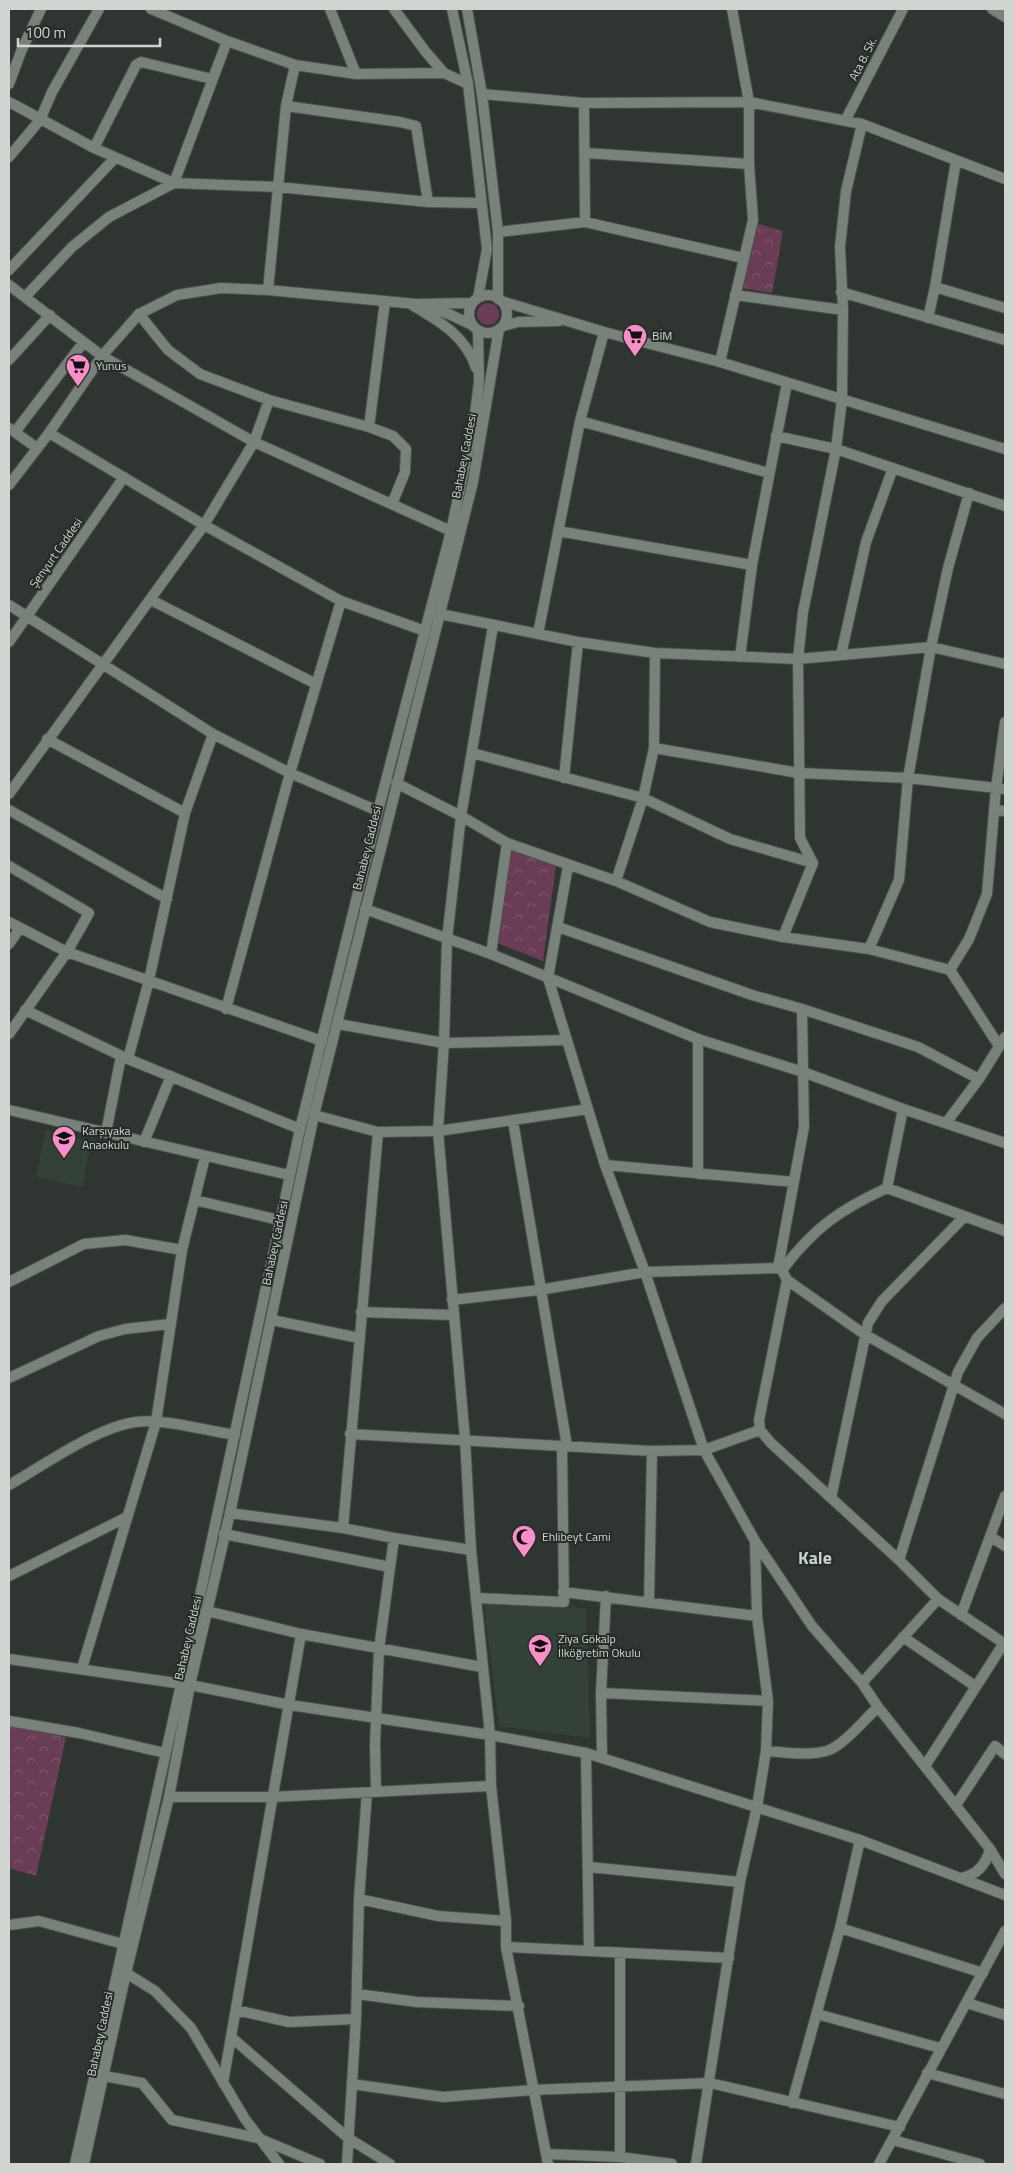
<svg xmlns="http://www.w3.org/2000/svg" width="1014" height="2173" font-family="'Titillium Web',sans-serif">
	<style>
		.built { fill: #344139 }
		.green { fill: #6b3c55 }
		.park { fill: url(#park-crowns) }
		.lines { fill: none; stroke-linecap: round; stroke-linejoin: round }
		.minor-casing { stroke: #4b514d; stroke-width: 12 }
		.tertiary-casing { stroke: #4b514d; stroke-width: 12 }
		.minor { stroke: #79817b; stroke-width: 10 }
		.tertiary { stroke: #79817b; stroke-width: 10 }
		.labels { text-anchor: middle; stroke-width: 4; stroke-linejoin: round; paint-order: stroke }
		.street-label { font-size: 12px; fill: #d1d5d2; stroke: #252c27 }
		.poi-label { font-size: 12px; fill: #d1d5d2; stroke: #252c27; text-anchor: start }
		.district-label { font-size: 18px; font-weight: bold; fill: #c7d0ca; stroke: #252c27 }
	</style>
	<defs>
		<pattern id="park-crowns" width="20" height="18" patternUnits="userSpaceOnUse" patternTransform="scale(1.25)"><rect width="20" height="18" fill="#6b3c55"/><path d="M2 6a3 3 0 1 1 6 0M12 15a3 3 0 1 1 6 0" fill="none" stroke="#7f576d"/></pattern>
	</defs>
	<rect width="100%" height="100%" fill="#2f3631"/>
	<path class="built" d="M46,1130L91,1142L82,1187L36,1177Z
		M484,1604L586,1608L590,1738L499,1726Z"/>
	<path class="green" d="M477 314a11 11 0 1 1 22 0a11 11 0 1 1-22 0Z"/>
	<path class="park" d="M755,223L783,231L772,293L741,288Z
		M511,848L556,865L543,961L497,943Z
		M9,1726L66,1737L36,1876L9,1868Z"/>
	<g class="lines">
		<defs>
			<path id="minor" d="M151,9L227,41L295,65L356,74L444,73L468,84
				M330,9L356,74
				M394,9L425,51L444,73
				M992,9L1005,17
				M9,84L22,49L41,9
				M482,94L584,103L749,102L862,124L1005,179
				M9,102L94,148L174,183L278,187L428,202L480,203
				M584,103L585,222
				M286,106L400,122L416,126L428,202
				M845,121L903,9
				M94,148L136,65L141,62L212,79
				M586,153L749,164
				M9,157L40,120L52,92L99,9
				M498,232L585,222L743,258
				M9,270L115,158
				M9,285L102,356L254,442L451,531
				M935,287L1005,308
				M268,290L286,106L295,65
				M841,292L1005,340
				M735,295L843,310
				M25,297L72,247L109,217L174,183L227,41
				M139,314L168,350L200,374L269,400L369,427L393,436L406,449L405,472L392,504
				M928,318L935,287L956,161
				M9,360L50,315
				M720,362L753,220L749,164V102L732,9
				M580,421L769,473
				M369,427L385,301
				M9,428L37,448
				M15,432L83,343
				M49,433L204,525L341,601L425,631
				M776,436L836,449L1005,506
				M558,531L752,565
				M151,600L316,684
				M9,605L213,734L290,773L378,811
				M440,614L578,642L655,653L798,659L931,647L1005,664
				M538,634L580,421L604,332
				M9,642L124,477
				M841,655L866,542L893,468
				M740,657L752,565L787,383
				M47,739L185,813
				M654,748L799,773L908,778L1005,789
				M472,753L643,798L730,839L813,863
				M564,778L578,642
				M396,783L461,816L507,843L616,881L710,922L783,937L869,949L950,970L999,1046
				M9,794L204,525L254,442L269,400
				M9,810L167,899
				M994,810L1005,811
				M9,866L89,913L67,952L9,1034
				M568,866L548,978L605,1165L645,1272L704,1450L755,1541L812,1626L862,1683L878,1707L990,1849L1005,1874
				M616,881L643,798L654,748L655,653
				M9,922L67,952L322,1041
				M558,927L752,995L802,1009L918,1047L979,1079
				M783,937L813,863L800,838L798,659L803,612L836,449L842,399L843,310L840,247L846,191L862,124
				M447,939L461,816L493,626
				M9,944L20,928
				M869,949L899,880L908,778L931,647L948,568L969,493
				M491,954L507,843
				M950,970L969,939L987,894L996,788L1005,722
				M226,1009L290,773L341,601
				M25,1010L128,1059L300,1129
				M338,1024L444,1043L567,1040
				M698,1039V1174
				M128,1059L149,980L185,813L213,734
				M9,1110L289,1175
				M314,1115L378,1132L438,1131L588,1109
				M513,1121L567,1446
				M946,1123L979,1079L1005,1037
				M106,1133L121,1056
				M144,1142L171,1076
				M605,1165L794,1182
				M887,1188L903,1109
				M195,1200L279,1220
				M778,1268L804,1127L802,1009
				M782,1270C814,1228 839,1210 887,1188L1005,1231
				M787,1280L759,1420L760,1430L771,1443L899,1560L938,1599L1005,1644
				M9,1282L84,1244L125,1240L182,1250
				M452,1300L539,1290L645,1272L778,1268L782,1270L787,1280L864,1334L1005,1414
				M361,1312L453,1315
				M272,1320L359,1338
				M9,1378L99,1336L125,1329L170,1324
				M350,1434L652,1451L704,1450L760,1430
				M9,1485C44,1465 97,1427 136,1422C163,1418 207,1431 235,1435
				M831,1498L868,1323L882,1301L964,1217
				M230,1513L343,1528L394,1538L471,1550
				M343,1528L378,1132
				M224,1534L390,1567
				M991,1537L1005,1546
				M899,1560L958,1372L977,1338L1005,1308
				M9,1576L127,1517
				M563,1592L757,1616
				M476,1598L564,1602L562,1446
				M649,1602L652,1451
				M207,1611L301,1634L482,1667
				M961,1615L1005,1496
				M903,1637L975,1686
				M82,1668L156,1422L182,1250L205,1157
				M862,1683L938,1599
				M601,1693L768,1701
				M9,1721L79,1733L165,1753
				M766,1751C785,1752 819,1758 835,1747C851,1737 864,1720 878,1707
				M586,1753L589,1950
				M602,1757L601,1693L606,1596
				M925,1766L1004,1643
				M376,1792L375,1744L379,1649L394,1538
				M169,1797H272L491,1786
				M956,1805L995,1746L1005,1754
				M589,1867L740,1882
				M961,1878C977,1875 986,1865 990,1849
				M359,1899L438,1916L506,1921
				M9,1925L39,1921L123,1944
				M840,1928L983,1973
				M506,1947L729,1958
				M126,1973L155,1991L191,2028L245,2119L279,2164
				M357,1994L417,2002L519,2006
				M967,2003L1005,2015
				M236,2010L289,2022L356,2019
				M817,2014L940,2048
				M231,2037L348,2138L390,2164
				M927,2073L1005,2094
				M104,2076L142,2083L172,2120L258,2138L320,2164
				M223,2083L301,1634
				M352,2084L443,2097L533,2090L710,2083L900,2127
				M792,2103L840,1928L860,1840
				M893,2140L980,2164
				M546,2154L620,2157L672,2164
				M620,2157V1953
				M347,2164L356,2019L359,1899L367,1793
				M696,2164L740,1882L757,1807L766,1751L768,1701L757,1616L755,1542"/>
			<path id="tertiary" d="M452,9L468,84L487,249L478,298
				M467,9L482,94L498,232V299
				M469 314a19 19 0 1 1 38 0a19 19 0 1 1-38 0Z
				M501,301L604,332L720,362L1005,449
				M412,305C439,321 466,336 476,368
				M426,307L449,314L472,325
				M503,326L518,322L559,321
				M9,485L49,433L102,356L139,314L177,295L221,288L268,290L416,304L472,303
				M365,909L491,954L698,1039L803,1072L903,1109L1005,1143
				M447,939L444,1043L438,1131L465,1439L471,1550L490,1735L491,1786L506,1921V1947L548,2164
				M9,1659L190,1685L290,1705L490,1735L586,1753L860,1840L1005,1895
				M75,2164L181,1684L300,1129L378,811L451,531L474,422L479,382L478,330
				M84,2164L126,1973L169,1797L190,1685L230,1513L314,1115L473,482L499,329
				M879,2164L1005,1931"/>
		</defs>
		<use href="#minor" class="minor-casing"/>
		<use href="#tertiary" class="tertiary-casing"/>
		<use href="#minor" class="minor"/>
		<use href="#tertiary" class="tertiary"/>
	</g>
	<defs>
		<symbol id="supermarket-pin" viewBox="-11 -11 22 30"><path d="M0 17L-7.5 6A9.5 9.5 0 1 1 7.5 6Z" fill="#f98fc8" stroke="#252c27"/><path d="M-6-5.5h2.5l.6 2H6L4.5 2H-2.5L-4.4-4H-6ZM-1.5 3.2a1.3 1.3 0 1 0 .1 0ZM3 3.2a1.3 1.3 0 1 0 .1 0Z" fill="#111"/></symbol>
		<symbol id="school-pin" viewBox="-11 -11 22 30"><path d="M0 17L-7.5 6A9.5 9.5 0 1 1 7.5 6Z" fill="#f98fc8" stroke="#252c27"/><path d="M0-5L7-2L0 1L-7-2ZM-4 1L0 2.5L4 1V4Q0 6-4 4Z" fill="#111"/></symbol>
		<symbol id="mosque-pin" viewBox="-11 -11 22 30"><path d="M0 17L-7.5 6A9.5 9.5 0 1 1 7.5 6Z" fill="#f98fc8" stroke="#252c27"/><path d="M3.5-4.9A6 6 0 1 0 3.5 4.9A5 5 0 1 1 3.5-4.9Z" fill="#111"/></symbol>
	</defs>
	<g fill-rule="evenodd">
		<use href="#supermarket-pin" x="621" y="322" width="28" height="38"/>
		<use href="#supermarket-pin" x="64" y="352" width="28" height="38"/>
		<use href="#school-pin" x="50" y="1124" width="28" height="38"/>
		<use href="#mosque-pin" x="510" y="1523" width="28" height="38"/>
		<use href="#school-pin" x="526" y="1632" width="28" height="38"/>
	</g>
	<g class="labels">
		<g class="street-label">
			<text transform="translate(863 59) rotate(-63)" y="4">Ata 8. Sk.</text>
			<text transform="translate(464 456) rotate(-79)" y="4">Bahabey Caddesi</text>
			<text transform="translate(56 553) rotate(-55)" y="4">Şenyurt Caddesi</text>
			<text transform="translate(367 848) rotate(-76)" y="4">Bahabey Caddesi</text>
			<text transform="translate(275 1243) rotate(-78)" y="4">Bahabey Caddesi</text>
			<text transform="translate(188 1638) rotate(-77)" y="4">Bahabey Caddesi</text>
			<text transform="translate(100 2034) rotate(-78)" y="4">Bahabey Caddesi</text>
		</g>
		<g class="poi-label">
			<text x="652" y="340">BİM</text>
			<text x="96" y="370">Yunus</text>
			<text x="82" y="1135">Karşıyaka<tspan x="82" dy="14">Anaokulu</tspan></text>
			<text x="542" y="1541">Ehlibeyt Cami</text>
			<text x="558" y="1643">Ziya Gökalp<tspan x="558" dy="14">İlköğretim Okulu</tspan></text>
		</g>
		<g class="district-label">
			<text x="815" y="1564">Kale</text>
		</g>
	</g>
	<rect width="1014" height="2173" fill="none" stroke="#d1d5d2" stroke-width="20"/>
	<path d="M18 38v8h142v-8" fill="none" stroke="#d1d5d2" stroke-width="2.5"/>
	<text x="25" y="38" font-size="15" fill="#d1d5d2" stroke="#252c27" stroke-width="4" paint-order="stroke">100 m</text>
</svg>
